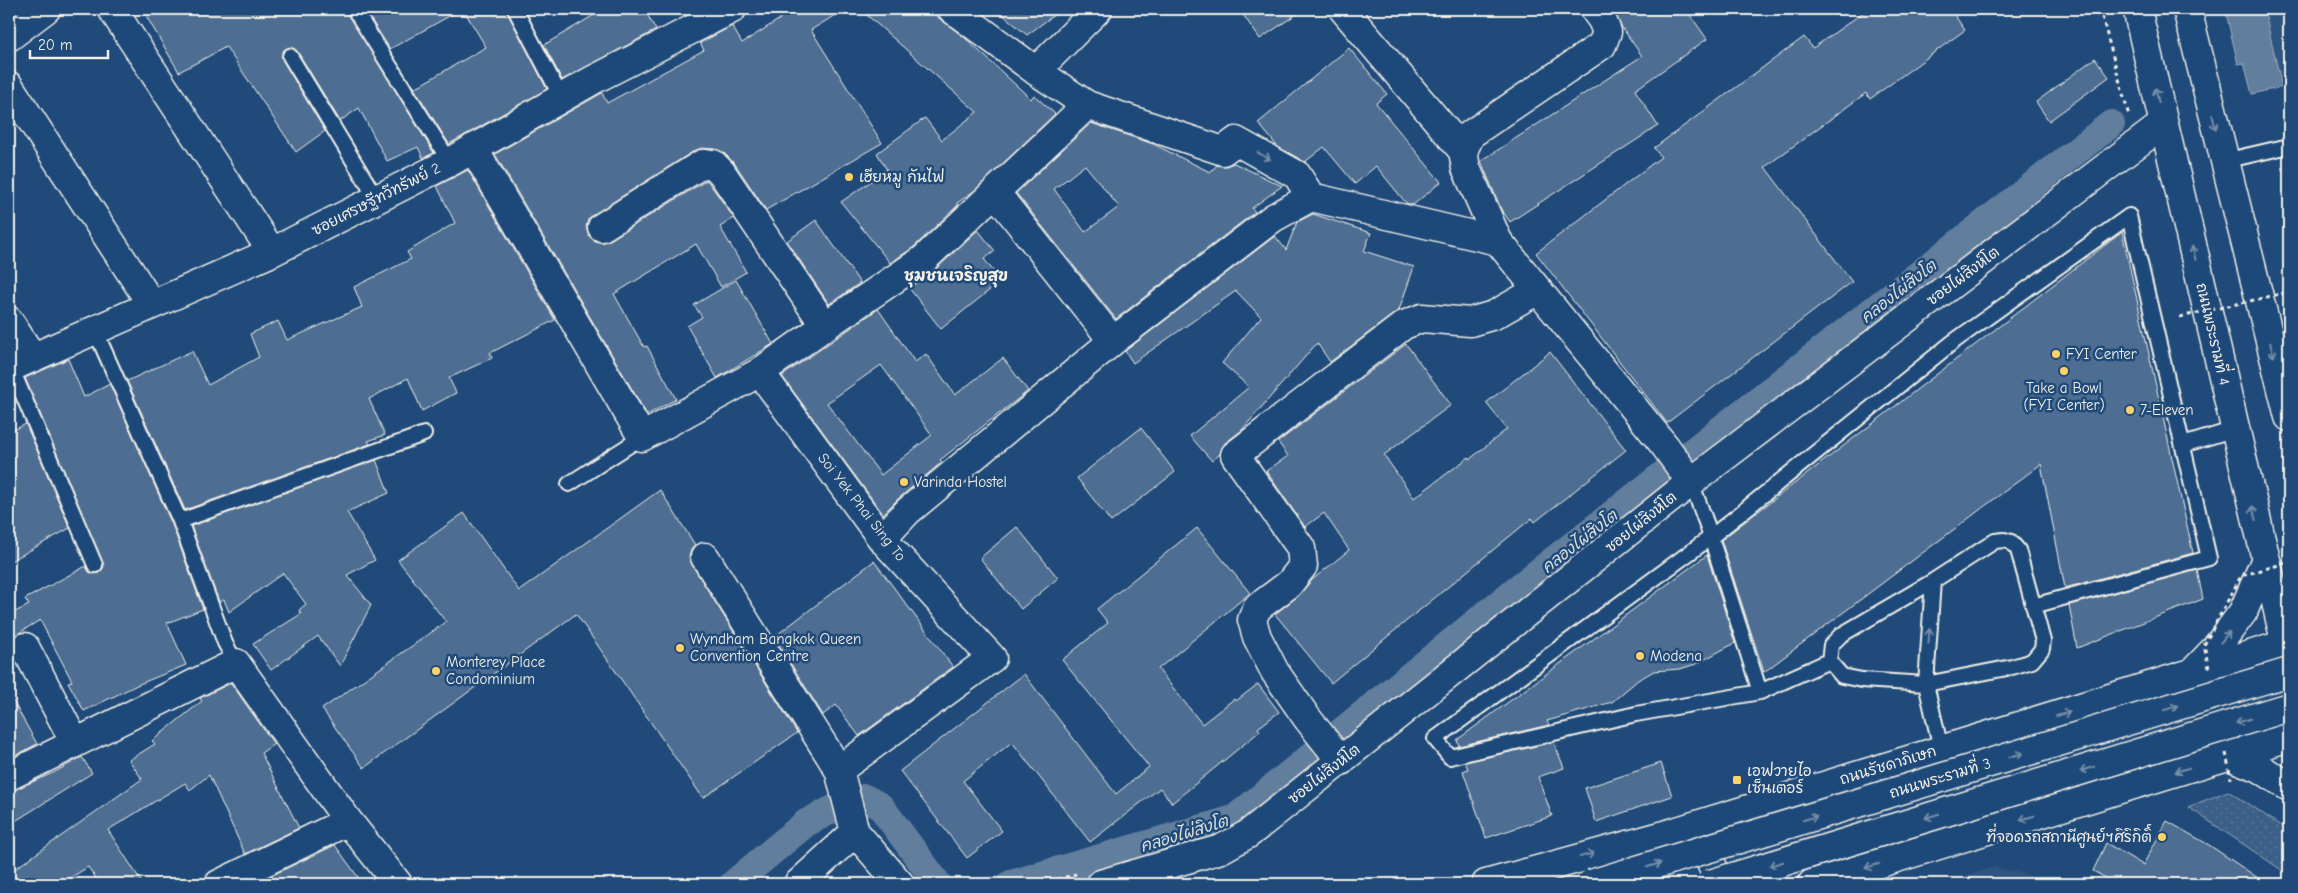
<svg xmlns="http://www.w3.org/2000/svg" width="2298" height="893" font-family="'Comic Neue','Playpen Sans Thai',sans-serif">
	<style>
		.built { fill: #2d5581 }
		.garden { fill: url(#garden-dots); stroke: #97a8b8 }
		.water { fill: #627e9d; stroke: #9cacbb }
		.lines { fill: none; stroke-linecap: round; stroke-linejoin: round }
		.canal { stroke: #627e9d; stroke-width: 28 }
		.building { fill: #4d6e92; stroke: #f4f1e8; fill-rule: evenodd }
		.lane-casing { stroke: #f4f1e8; stroke-width: 18 }
		.street-casing { stroke: #f4f1e8; stroke-width: 31 }
		.primary-casing { stroke: #f4f1e8; stroke-width: 31 }
		.path { stroke: #f4f1e8; stroke-width: 3; stroke-dasharray: 4 4; stroke-linecap: butt }
		.lane { stroke: #1f4a7a; stroke-width: 14 }
		.street { stroke: #1f4a7a; stroke-width: 28 }
		.primary { stroke: #1f4a7a; stroke-width: 28 }
		.primary-bridge-casing { stroke: #f4f1e8; stroke-width: 31; stroke-linecap: butt }
		.path-bridge { stroke: #f4f1e8; stroke-width: 3; stroke-dasharray: 4 4; stroke-linecap: butt }
		.primary-bridge { stroke: #1f4a7a; stroke-width: 28 }
		.oneway { stroke: #748da6 }
		.poi-dot { fill: #ffd166; stroke: #1f4a7a; stroke-width: 2 }
		.labels { text-anchor: middle; stroke-width: 5; stroke-linejoin: round; paint-order: stroke }
		.poi-label { font-size: 15px; fill: #f4f1e8; stroke: #1f4a7a; text-anchor: start }
		.street-label { font-size: 15px; fill: #f4f1e8; stroke: #1f4a7a }
		.neighbourhood-label { font-size: 16px; font-weight: bold; fill: #f4f1e8; stroke: #1f4a7a }
		.water-label { font-size: 16px; font-style: italic; fill: #dee0dd; stroke: #1f4a7a }
	</style>
	<defs>
		<pattern id="garden-dots" width="8" height="8" patternUnits="userSpaceOnUse" patternTransform="scale(1.25)"><rect width="8" height="8" fill="#3a5f88"/><path d="M2 2h.1M6 6h.1" fill="none" stroke="#577699" stroke-width="1.8" stroke-linecap="round"/></pattern>
	</defs>
	<rect width="100%" height="100%" fill="#1f4a7a"/>
	<filter id="ink" filterUnits="userSpaceOnUse"><feTurbulence type="fractalNoise" baseFrequency=".02" numOctaves="2"/><feDisplacementMap in="SourceGraphic" scale="10" xChannelSelector="R" yChannelSelector="G"/><feConvolveMatrix kernelMatrix="1 2 1 2 8 2 1 2 1" color-interpolation-filters="sRGB"/></filter>
	<g filter="url(#ink)">
		<path class="built" d="M2264,9H2289V117L2282,87Z
			M1995,867L2029,875L2043,884H1938Z"/>
		<path class="garden" d="M2228,791L2288,830L2289,875L2188,807Z"/>
		<path class="water" d="M2225,9H2264L2282,87L2252,94L2244,63L2238,64Z"/>
		<g class="lines">
			<path class="canal" d="M733,884L806,823L853,799L865,798L881,807L938,884
				M1011,884L1234,819L1518,588L2111,124"/>
		</g>
		<path class="building" d="M142,9H345L434,153L423,158L418,147L387,161L359,108L340,121L297,51L289,47L282,52L283,61L325,131L296,152L226,47L179,72Z
			M364,9H462L390,49Z
			M463,9H506L547,89L449,144L407,77L415,88L486,47Z
			M604,9H644L656,30L562,80L544,45Z
			M773,9H845L811,30L882,143L766,210L735,164L724,153L714,149L701,148L694,151L594,214L588,219L586,227L589,236L595,241L602,243L610,240L707,180L734,218L720,227L746,272L721,287L696,244L614,294L644,347L647,346L676,399L647,415L495,154L602,93L607,103L704,50L700,43L732,26L742,43L780,19Z
			M860,9H927L964,37L1031,99L1034,95L1055,114L974,191L957,203L958,205L914,247L890,263L841,202L887,170L877,153L925,118L942,140L977,112Z
			M996,9H1062L1027,35Z
			M1239,9H1304L1260,39Z
			M1613,9H1686L1707,39L1635,90L1658,126L1510,222L1501,209L1481,161L1642,56L1621,26Z
			M1868,9H1950L1965,30L1870,99L1866,93L1765,167L1852,282L1667,423L1536,253L1661,157L1654,148L1804,37L1813,48Z
			M1349,48L1387,94L1376,103L1441,182L1413,205L1406,203L1376,166L1355,184L1324,147L1305,162L1278,147L1258,123Z
			M2095,58L2109,77L2049,121L2036,102Z
			M1091,123L1153,144L1210,172L1217,165L1226,166L1234,163L1282,186L1252,208L1255,212L1116,319L1016,193ZM1085,165L1119,207L1085,232L1054,189Z
			M468,170L555,320L490,353L492,358L449,378L456,393L422,411L408,378L369,399L385,435L368,441L370,444L185,510L127,381L192,351L208,385L259,357L250,334L278,321L287,340L362,307L354,287L411,259L407,252L455,223L437,186Z
			M1313,214L1371,233L1364,251L1414,267L1399,310L1330,362L1317,343L1241,431L1225,443L1220,454L1212,461L1190,436L1249,387L1222,363L1261,317L1236,291L1133,363L1125,351L1275,236L1286,250L1297,222Z
			M816,220L860,283L829,304L787,241Z
			M978,230L995,251L984,259L1001,281L941,329L909,288L935,270Z
			M2122,232L2193,553L2065,588L2041,464L1764,672L1721,540Z
			M736,280L773,344L717,378L687,326L702,317L694,305Z
			M878,309L915,362L926,354L955,395L1003,358L1028,391L940,460L942,462L898,499L883,514L782,376ZM881,365L932,435L881,475L827,403Z
			M1406,344L1451,405L1384,455L1414,498L1469,457L1470,459L1507,429L1486,403L1550,352L1626,450L1535,522L1532,518L1331,683L1275,614L1298,596L1312,580L1349,550L1324,513L1305,527L1266,471L1288,456L1278,442Z
			M68,359L84,397L110,384L172,524L203,609L167,623L186,665L137,685L84,711L68,682L72,681L40,620L9,639V615L29,605L25,599L86,566L89,572L94,574L99,573L104,567L25,378Z
			M26,424L70,528L9,562V432Z
			M1141,428L1175,472L1111,522L1077,478Z
			M376,460L389,493L347,512L375,560L347,575L371,605L340,666L318,636L271,670L253,644L301,614L299,610L306,604L283,573L229,612L224,600L219,602L191,526Z
			M660,490L695,545L691,550L689,557L692,565L797,733L703,798L576,614L364,768L322,709L446,622L398,560L464,513L519,591Z
			M1017,527L1058,578L1021,609L980,558Z
			M1197,528L1250,593L1158,669L1202,724L1234,699L1236,701L1258,684L1279,712L1258,728L1260,731L1172,803L1160,788L1090,842L1012,742L963,781L1002,831L967,858L900,771L1024,674L1116,794L1149,767L1062,660L1108,623L1097,609Z
			M1707,555L1735,643L1696,664L1680,669L1654,671L1638,680L1612,702L1547,721L1549,725L1459,746L1457,740Z
			M874,561L953,667L859,736L836,705L823,715L774,637Z
			M2197,570L2203,599L2077,648L2069,605Z
			M231,683L274,744L261,753L299,828L245,854L209,775L190,790L185,783L108,830L143,884H100L88,867L60,884H9V873L142,779L129,760L155,744L152,741L202,701L200,698Z
			M9,694L37,744L9,759Z
			M1554,742L1564,768L1538,777L1552,816L1486,838L1463,771L1468,769L1465,762Z
			M82,757L92,773L9,825V792L53,773Z
			M1661,763L1672,796L1596,822L1585,788Z
			M2167,821L2209,845L2267,884H2117L2093,871L2106,843L2143,865Z
			M335,845L363,884H259L258,882Z"/>
		<g class="lines">
			<defs>
				<path id="lane" d="M354,9L450,162
					M515,9L562,99
					M290,56L376,198
					M2224,161L2289,146
					M95,330L180,521L225,643L236,663
					M11,367L95,565
					M2183,445L2235,429
					M1691,482L1707,525L1760,692
					M569,484L642,437
					M180,521L424,434
					M2004,540L2011,542L2018,550L2043,641L2042,649L2032,661L2012,667L1926,684L1862,680L1842,676L1829,661L1831,645L1841,635L1933,581L1995,541Z
					M1933,581L1926,684L1941,749
					M1829,661L1760,692L1636,714L1450,757L1435,739L1711,537L1953,342L2129,216L2209,558L2033,606"/>
				<path id="street" d="M112,9L272,252
					M952,9L1036,71L1087,105L1223,151L1236,141L1297,175L1311,197
					M1343,9L1463,151
					M9,37L46,9
					M1036,71L1098,9
					M9,86L152,305
					M473,148L642,437L760,372L825,326L924,259L1087,105
					M995,192L1113,341
					M602,227L702,164H713L722,173L825,326
					M1498,241L1466,168L1463,151L1471,134L1602,45L1607,32L1602,20L1594,9
					M9,321L33,358
					M9,368L272,252L450,162L593,80L732,9
					M760,372L882,539L992,658L839,770L855,832L900,884
					M882,539L908,511L1113,341L1273,218L1311,197L1498,241L1665,446L1691,482
					M705,557L839,770
					M25,647L75,743
					M1341,761L1307,718L1275,672L1257,637L1252,620L1257,608L1289,584L1303,566L1301,548L1235,455L1404,325L1422,318L1470,322L1494,315L1538,290
					M9,776L236,663L348,821L398,884
					M219,884L348,821
					M798,884L855,832
					M1101,884L1221,849L1248,834L1691,482L2163,124"/>
				<path id="primary" d="M2137,9L2289,658
					M2187,9L2289,417
					M2193,672L2215,649L2243,612L2265,561
					M2229,756L2260,768L2289,787
					M1685,838H1692C1703,851 1718,866 1715,884
					M1486,884L1661,836L2289,643
					M1812,884L2289,737"/>
			</defs>
			<use href="#lane" class="lane-casing"/>
			<use href="#street" class="street-casing"/>
			<use href="#primary" class="primary-casing"/>
			<path class="path" d="M2100,9L2129,116
				M1042,884L1076,874"/>
			<use href="#lane" class="lane"/>
			<use href="#street" class="street"/>
			<use href="#primary" class="primary"/>
			<defs>
				<path id="primary-bridge" d="M1591,884L2289,672
					M1710,884L2289,707"/>
			</defs>
			<use href="#primary-bridge" class="primary-bridge-casing"/>
			<path class="path-bridge" d="M2180,317L2289,292
				M2209,668L2204,645L2241,576L2289,562
				M2226,753L2231,779"/>
			<use href="#primary-bridge" class="primary-bridge"/>
		</g>
		<defs><path id="oneway-shaft" d="M-6 0H5M1.5-3L5.5 0L1.5 3" fill="none" stroke-width="1.6" stroke-linecap="round" stroke-linejoin="round" transform="scale(1.25)"/></defs>
		<g class="oneway">
			<use href="#oneway-shaft" transform="translate(2157 95) rotate(-103)"/>
			<use href="#oneway-shaft" transform="translate(2214 122) rotate(76)"/>
			<use href="#oneway-shaft" transform="translate(1264 156) rotate(29)"/>
			<use href="#oneway-shaft" transform="translate(2194 253) rotate(-103)"/>
			<use href="#oneway-shaft" transform="translate(2272 350) rotate(76)"/>
			<use href="#oneway-shaft" transform="translate(2254 513) rotate(-103)"/>
			<use href="#oneway-shaft" transform="translate(1929 636) rotate(-86)"/>
			<use href="#oneway-shaft" transform="translate(2225 637) rotate(-51)"/>
			<use href="#oneway-shaft" transform="translate(2171 708) rotate(-17)"/>
			<use href="#oneway-shaft" transform="translate(2063 714) rotate(-17)"/>
			<use href="#oneway-shaft" transform="translate(2243 721) rotate(163)"/>
			<use href="#oneway-shaft" transform="translate(2016 755) rotate(-17)"/>
			<use href="#oneway-shaft" transform="translate(2087 769) rotate(163)"/>
			<use href="#oneway-shaft" transform="translate(2182 770) rotate(163)"/>
			<use href="#oneway-shaft" transform="translate(1932 816) rotate(163)"/>
			<use href="#oneway-shaft" transform="translate(1810 818) rotate(-17)"/>
			<use href="#oneway-shaft" transform="translate(2027 818) rotate(163)"/>
			<use href="#oneway-shaft" transform="translate(1587 855) rotate(-15)"/>
			<use href="#oneway-shaft" transform="translate(1776 864) rotate(163)"/>
			<use href="#oneway-shaft" transform="translate(1654 865) rotate(-17)"/>
			<use href="#oneway-shaft" transform="translate(1872 866) rotate(163)"/>
		</g>
	</g>
	<g class="poi-dot">
		<circle cx="849" cy="177" r="5"/>
		<circle cx="2056" cy="354" r="5"/>
		<circle cx="2064" cy="371" r="5"/>
		<circle cx="2130" cy="410" r="5"/>
		<circle cx="904" cy="482" r="5"/>
		<circle cx="680" cy="648" r="5"/>
		<circle cx="1640" cy="656" r="5"/>
		<circle cx="436" cy="671" r="5"/>
		<rect x="1732" y="775" width="10" height="10" rx="2.5"/>
		<circle cx="2162" cy="837" r="5"/>
	</g>
	<g class="labels">
		<g class="poi-label">
			<text x="859" y="182">เฮียหมู กันไฟ</text>
			<text x="2066" y="359">FYI Center</text>
			<text x="2064" y="393" text-anchor="middle">Take a Bowl<tspan x="2064" dy="17">(FYI Center)</tspan></text>
			<text x="2140" y="415">7-Eleven</text>
			<text x="914" y="487">Varinda Hostel</text>
			<text x="690" y="644">Wyndham Bangkok Queen<tspan x="690" dy="17">Convention Centre</tspan></text>
			<text x="1650" y="661">Modena</text>
			<text x="446" y="667">Monterey Place<tspan x="446" dy="17">Condominium</tspan></text>
			<text x="1747" y="776">เอฟวายไอ<tspan x="1747" dy="17">เซ็นเตอร์</tspan></text>
			<text x="2152" y="842" text-anchor="end">ที่จอดรถสถานีศูนย์ฯศิริกิติ์</text>
		</g>
		<g class="street-label">
			<text transform="translate(376 199) rotate(-27)" y="5">ซอยเศรษฐีทวีทรัพย์ 2</text>
			<text transform="translate(1963 276) rotate(-37)" y="5">ซอยไผ่สิงห์โต</text>
			<text transform="translate(2213 334) rotate(77)" y="5">ถนนพระรามที่ 4</text>
			<text transform="translate(862 507) rotate(52)" y="5">Soi Yek Phai Sing To</text>
			<text transform="translate(1641 522) rotate(-39)" y="5">ซอยไผ่สิงห์โต</text>
			<text transform="translate(1888 765) rotate(-17)" y="5">ถนนรัชดาภิเษก</text>
			<text transform="translate(1324 774) rotate(-38)" y="5">ซอยไผ่สิงห์โต</text>
			<text transform="translate(1940 778) rotate(-17)" y="5">ถนนพระรามที่ 3</text>
		</g>
		<g class="neighbourhood-label">
			<text x="956" y="281">ชุมชนเจริญสุข</text>
		</g>
		<g class="water-label">
			<text transform="translate(1898 291) rotate(-38)" y="6">คลองไผ่สิงโต</text>
			<text transform="translate(1579 541) rotate(-38)" y="6">คลองไผ่สิงโต</text>
			<text transform="translate(1184 833) rotate(-17)" y="6">คลองไผ่สิงโต</text>
		</g>
	</g>
	<rect width="2298" height="893" fill="none" stroke="#1f4a7a" stroke-width="30"/>
	<rect x="15" y="15" width="2268" height="863" fill="none" stroke="#f4f1e8" stroke-width="2" filter="url(#ink)"/>
	<path d="M30 50v8h78v-8" fill="none" stroke="#f4f1e8" stroke-width="2.5"/>
	<text x="38" y="50" font-size="15" fill="#f4f1e8" stroke="#1f4a7a" stroke-width="4" paint-order="stroke">20 m</text>
</svg>
